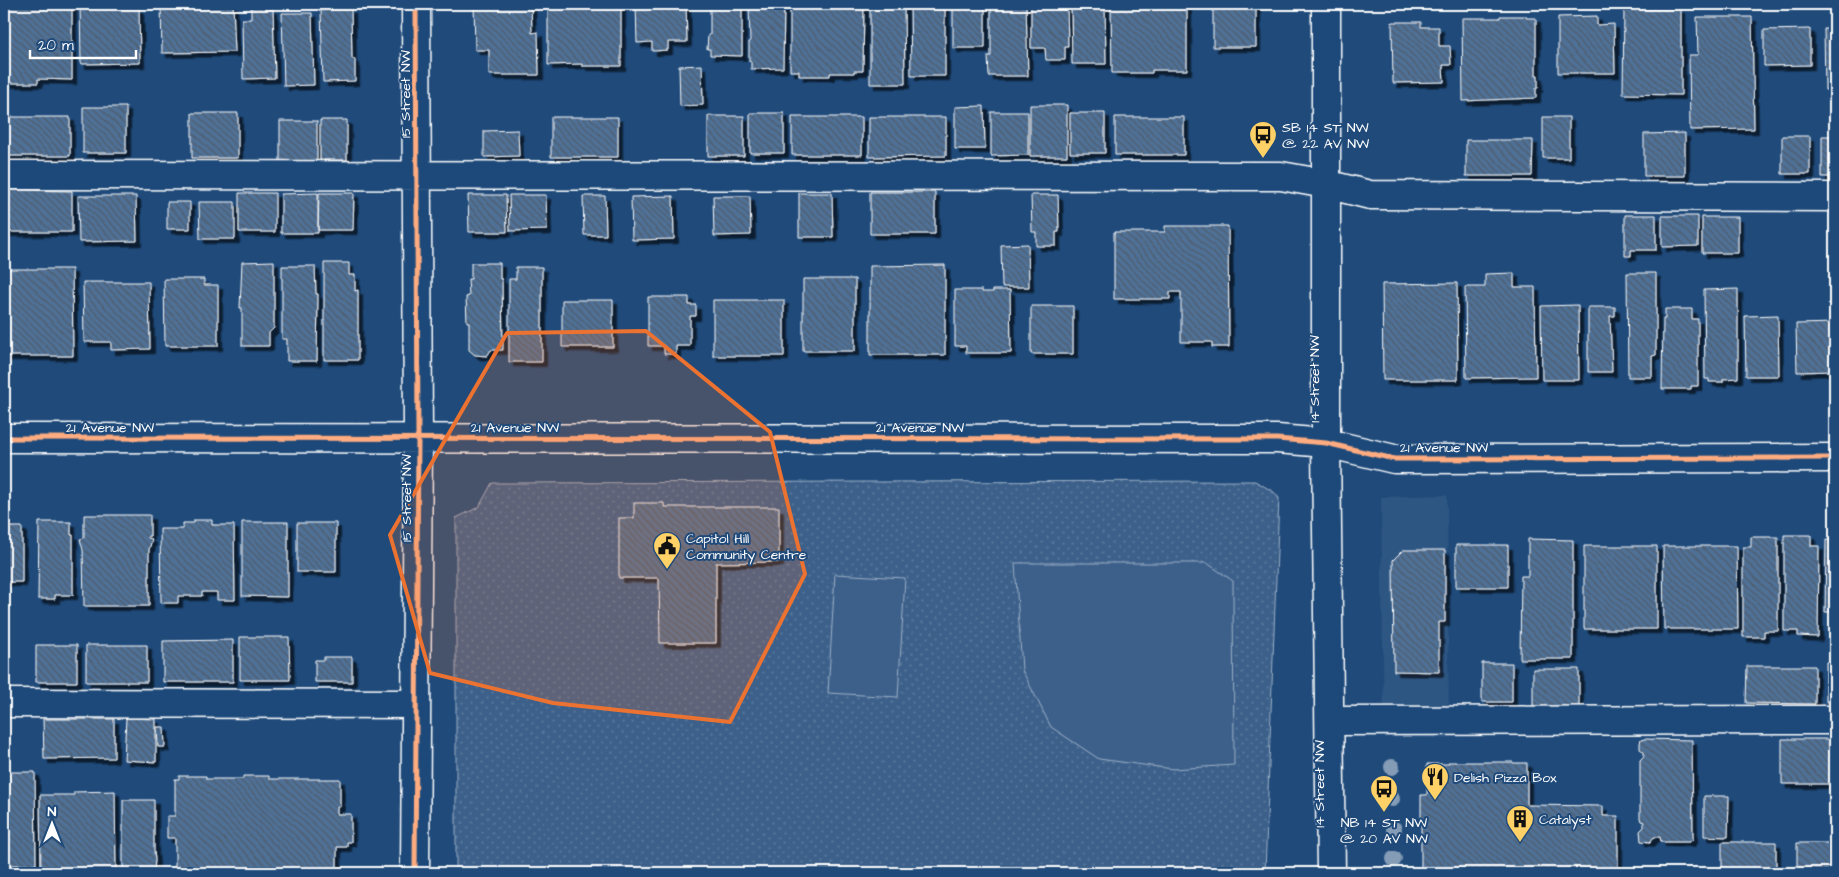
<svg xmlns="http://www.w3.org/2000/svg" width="1839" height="877" font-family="'Architects Daughter',sans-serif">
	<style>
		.built { fill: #2e5683 }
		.park { fill: url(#park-dots); stroke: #9eb0c5 }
		.garden { fill: #3c618b; stroke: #9eb0c5 }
		.building { fill: url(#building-back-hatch); stroke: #fff; filter: url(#shadow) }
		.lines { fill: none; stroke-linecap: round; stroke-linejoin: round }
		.minor-casing { stroke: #fff; stroke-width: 31 }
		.major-casing { stroke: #fff; stroke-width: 31 }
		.minor { stroke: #1f4a7a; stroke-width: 28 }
		.major { stroke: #1f4a7a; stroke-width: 28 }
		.cycleway-casing { stroke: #1f4a7a; stroke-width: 8 }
		.cycleway { stroke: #ffac80; stroke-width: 5 }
		.tree { fill: #859cb6 }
		.marked { fill: #eb7230; fill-opacity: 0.2; stroke: #eb7230; stroke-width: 4; stroke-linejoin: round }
		.labels { text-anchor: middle; stroke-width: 4; stroke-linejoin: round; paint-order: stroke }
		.street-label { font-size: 14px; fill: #fff; stroke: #1f4a7a }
		.poi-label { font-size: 14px; fill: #fff; stroke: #1f4a7a; text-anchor: start }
	</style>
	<defs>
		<pattern id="park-dots" width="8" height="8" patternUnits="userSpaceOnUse" patternTransform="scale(1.25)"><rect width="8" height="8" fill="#3c618b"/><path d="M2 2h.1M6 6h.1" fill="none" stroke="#59799c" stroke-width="1.8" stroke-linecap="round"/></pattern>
		<pattern id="building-back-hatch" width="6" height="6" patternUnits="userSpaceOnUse" patternTransform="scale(1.25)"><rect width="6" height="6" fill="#507197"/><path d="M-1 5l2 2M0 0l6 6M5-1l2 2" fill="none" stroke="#4e5b6a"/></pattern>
		<filter id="shadow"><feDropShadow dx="4.5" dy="4.5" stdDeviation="0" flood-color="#0009"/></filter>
	</defs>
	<rect width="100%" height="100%" fill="#1f4a7a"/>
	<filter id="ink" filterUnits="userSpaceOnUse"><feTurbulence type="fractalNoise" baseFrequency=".02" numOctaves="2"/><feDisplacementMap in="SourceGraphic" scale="10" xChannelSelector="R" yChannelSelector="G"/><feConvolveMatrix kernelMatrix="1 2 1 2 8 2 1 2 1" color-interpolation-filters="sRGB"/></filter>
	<g filter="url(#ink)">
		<path class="built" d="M1447,495L1449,739L1384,736L1381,497Z"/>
		<path class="park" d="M1255,481L1274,492L1279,498L1265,873H456V518L479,507L492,483Z"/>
		<path class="garden" d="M1015,563H1207L1233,581L1234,765L1173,769L1099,759L1051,727L1022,670Z
			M835,574L905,578L898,697L828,693Z"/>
		<path class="building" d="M4,4H72V80L38,79V83H4Z
			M80,4H113V9L139,8L140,63L81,64Z
			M161,4H233L235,52L162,53Z
			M474,4H531L532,33L538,32L539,75H489V50H475Z
			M548,4H621V66H582V64L548,65Z
			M636,4H686L687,42H668V50L654,51H652V42L637,43Z
			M710,4H742V56L710,55V49H707L708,35H710Z
			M749,4H784L783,68L751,69V61H749V42H750Z
			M790,4H864L863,71H854V73H830V76H799V71H790Z
			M870,4H904L905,84H870Z
			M910,4H945V76H911Z
			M953,4H985V48H953Z
			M991,4H1026L1028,76H989L988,56H991Z
			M1031,4H1067L1068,47H1065V60H1046L1045,48H1031Z
			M1071,4H1105L1106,64H1072Z
			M1111,4H1187V70H1152V73H1112Z
			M1213,4H1256V47H1213Z
			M251,7H269V9H273L275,78L243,79L242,19H251Z
			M351,9L352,59H355V81L323,82L321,10Z
			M1624,9H1681V95L1623,94Z
			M282,13H312L314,85L284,86Z
			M1500,16H1526V18H1536V75H1538V88H1536V98L1463,101L1462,18H1500Z
			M1597,16V25L1614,24L1615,73H1558V17Z
			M1697,17H1752L1754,129L1690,130L1689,55H1698Z
			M1392,22H1421V27H1439V46H1450L1451,65H1443L1444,82L1393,83Z
			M1810,29V65L1764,66V30Z
			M1824,29H1835V90H1825Z
			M702,65L703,105L680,106L679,66Z
			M1030,105H1067V156H1030Z
			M984,106L985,149H955V107Z
			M83,107H126V153H83Z
			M991,112H1028V155L991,156Z
			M192,113H238V158H192Z
			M750,113H784V153H750Z
			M1070,113H1105V153H1070Z
			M708,116H744V156H708Z
			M4,117H70V156H4Z
			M551,117H618V157H551Z
			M792,117H862V155H792Z
			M869,117H946V156L869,157Z
			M1115,117H1184V155H1115Z
			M1543,117H1569V158H1543Z
			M320,120H347V160H320Z
			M280,121H317V161H280Z
			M518,130L519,156L484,157V131Z
			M1685,133V176H1644V134Z
			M1782,136H1810V174H1782Z
			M1822,136H1835V177H1822Z
			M1466,140H1533L1532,176H1466Z
			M4,190L72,191V232H4Z
			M870,192H935V234H870Z
			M239,193H275V232H239Z
			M318,193V233H281V194Z
			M319,193H354L353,230H318Z
			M799,193H832L833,237H799Z
			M468,195H506L507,232H469Z
			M509,195H546L547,230L510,231Z
			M1031,195H1058L1059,232H1056V246H1036V232H1032Z
			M78,196H136L137,241L79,242Z
			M583,196H605L606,235H584Z
			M673,196L674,239L632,240L631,197Z
			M713,196H750L751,235L714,236Z
			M167,202H190V229H167Z
			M199,202H235V239H200Z
			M1625,215H1656V250H1631V256H1625Z
			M1662,216H1698V246L1662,247Z
			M1702,217H1738V253H1702Z
			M1165,226H1228L1229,347H1212V342H1181V292H1170V299H1114V232H1165Z
			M1028,244L1029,287H1002L1001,245Z
			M274,261V328L269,333V346H242V308H240L242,262Z
			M324,263H349V275H355V291L358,290V360H324Z
			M471,263H500V279H502L503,350H491L487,356L475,355L469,350V322H467L466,297L469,296L468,279H471Z
			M945,265V355H870V266Z
			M282,266H315L316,294H318L317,361H287V339H282Z
			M516,267H542V362H509V279H516Z
			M4,269H72L73,356H4Z
			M1514,273V287H1535L1536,377L1466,378L1465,287H1485V274Z
			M1627,273H1656V355L1652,356V377H1628Z
			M164,279H204V285H218V346H165Z
			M803,279H855V351H803Z
			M83,282H149L150,349L111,350V342H84Z
			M1457,283L1458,380H1383L1382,284Z
			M1738,289V378L1723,379V382H1709V379H1705L1704,290Z
			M955,290H982V292H993V290H1010L1011,353H966V346H955Z
			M648,297H689V305H696V316H690V346H676V354H664V346H648Z
			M562,300H613V347H562Z
			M713,300H784V356H713Z
			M1578,305L1579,380H1542L1541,306Z
			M1031,306H1073V354H1031Z
			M1588,307H1615V316H1610L1612,372H1588Z
			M1665,309H1692V319H1698V386H1691V389H1662L1663,319H1665Z
			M1778,315L1779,376H1746L1745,316Z
			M1835,323V371L1797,372L1796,324Z
			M634,503H664V507H779V562L716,563V643H660L659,578H619V518H634Z
			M84,515H150V536H148V538L152,539L149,550V606H84L83,550L80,539L84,538Z
			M194,520H212V525H234L235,600H217V592H202V596H178V603H161L160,529H183V523H194Z
			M4,521H9V527H22V582H4Z
			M39,522H71V535H73V595H55V599H38Z
			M242,522H288V597L242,596Z
			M297,523H336V572H297Z
			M1784,535H1811V546H1819L1818,637L1798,636V631H1784Z
			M1751,537H1778V631H1764V637H1743V547H1751Z
			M1528,539L1573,540V659H1520L1521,576H1528Z
			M1826,540H1835V612H1825Z
			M1456,545H1508V587H1456Z
			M1584,546H1657V629H1584Z
			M1663,546H1737L1738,629H1664Z
			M1403,550H1445V622H1439V672L1394,671L1393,560Z
			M240,637H289L290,680H240Z
			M233,640V682H163V641Z
			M36,645H77V682H36Z
			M86,645H147V682H86Z
			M324,657H352V682H315V660H324Z
			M1826,662H1835V702H1826Z
			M1482,663H1512V702H1482Z
			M1747,666H1815V704L1746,703Z
			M1533,669H1579V707H1533Z
			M126,718L156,719V762L124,760Z
			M43,719H114V758L44,759Z
			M157,727H164L165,747H158Z
			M1644,739L1692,740L1693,839L1690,842H1661L1660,837H1654L1650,842L1641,841L1640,831L1644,827V822L1641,821L1640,818V760L1644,756V752L1640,749V743L1641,740Z
			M1782,739H1835V784H1782Z
			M1448,762H1513V763H1527V805L1603,806V816H1618V873H1428V870H1421V795H1427V764H1448Z
			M4,772H35L36,865H4Z
			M179,776H206V779H243V776H269V779H340V807H337V814H351V842H347V847H337V873H175V838H167V816H175V779H179Z
			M115,791L116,873H41L40,795H74V792Z
			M1704,796H1729L1728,837L1704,836Z
			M123,800H154V851L155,860L154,870H152V873H125V870H123Z
			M1722,842H1776V873H1722Z
			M1797,843H1835V873H1797Z"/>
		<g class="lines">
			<defs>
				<path id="minor" d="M4,175L1281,176L1326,184L1370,195L1835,197
					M4,438L1277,439L1326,443L1394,459L1835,458
					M4,703L416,704
					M1330,721L1835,720
					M415,873L418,437L416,4"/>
				<path id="major" d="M1326,4V443L1331,873"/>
			</defs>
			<use href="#minor" class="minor-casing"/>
			<use href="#major" class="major-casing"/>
			<use href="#minor" class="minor"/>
			<use href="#major" class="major"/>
			<defs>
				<path id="cycleway" d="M4,438L1277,439L1326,443L1394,459L1835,458
					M415,873L418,437L416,4"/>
			</defs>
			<use href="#cycleway" class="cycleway-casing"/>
			<use href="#cycleway" class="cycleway"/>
		</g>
		<g class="tree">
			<circle cx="1392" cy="767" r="8"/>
			<circle cx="1392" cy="799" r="8"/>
			<circle cx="1394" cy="829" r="8"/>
			<circle cx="1394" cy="859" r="8"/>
		</g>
	</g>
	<path class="marked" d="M646,331L770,432L805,574L730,722L553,703L430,673L390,535L507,333Z"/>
	<defs>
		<symbol id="bus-pin" viewBox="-11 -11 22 30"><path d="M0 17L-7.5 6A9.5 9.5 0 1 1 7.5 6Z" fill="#ffd166" stroke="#1f4a7a"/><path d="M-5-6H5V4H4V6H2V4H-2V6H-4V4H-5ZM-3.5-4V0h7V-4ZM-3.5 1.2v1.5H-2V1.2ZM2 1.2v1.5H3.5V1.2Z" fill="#111"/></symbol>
		<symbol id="civic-pin" viewBox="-11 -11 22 30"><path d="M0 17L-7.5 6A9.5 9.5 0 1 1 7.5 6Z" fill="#ffd166" stroke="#1f4a7a"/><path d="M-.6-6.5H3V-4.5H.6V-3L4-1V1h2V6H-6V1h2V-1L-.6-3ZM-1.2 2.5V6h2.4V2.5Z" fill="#111"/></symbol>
		<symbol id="restaurant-pin" viewBox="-11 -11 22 30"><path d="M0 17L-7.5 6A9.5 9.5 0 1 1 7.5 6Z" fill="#ffd166" stroke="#1f4a7a"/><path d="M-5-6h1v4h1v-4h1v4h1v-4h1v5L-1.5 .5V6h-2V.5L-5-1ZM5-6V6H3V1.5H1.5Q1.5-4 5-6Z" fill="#111"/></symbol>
		<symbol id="building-pin" viewBox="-11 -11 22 30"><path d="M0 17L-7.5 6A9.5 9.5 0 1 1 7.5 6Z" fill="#ffd166" stroke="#1f4a7a"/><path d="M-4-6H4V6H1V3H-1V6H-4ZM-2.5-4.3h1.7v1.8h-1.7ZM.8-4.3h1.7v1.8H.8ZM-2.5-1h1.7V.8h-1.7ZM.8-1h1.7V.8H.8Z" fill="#111"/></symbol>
	</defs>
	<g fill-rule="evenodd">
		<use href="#bus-pin" x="1247" y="119" width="32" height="43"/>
		<use href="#civic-pin" x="651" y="530" width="32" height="43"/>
		<use href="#restaurant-pin" x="1419" y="761" width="32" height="43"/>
		<use href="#bus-pin" x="1368" y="773" width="32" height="43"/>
		<use href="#building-pin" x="1504" y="803" width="32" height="43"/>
	</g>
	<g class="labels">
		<g class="street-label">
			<text transform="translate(405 94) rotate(-90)" y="5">15 Street NW</text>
			<text transform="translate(1314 379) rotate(-90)" y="5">14 Street NW</text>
			<text x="110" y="432">21 Avenue NW</text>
			<text x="515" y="432">21 Avenue NW</text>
			<text x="920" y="432">21 Avenue NW</text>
			<text x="1444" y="452">21 Avenue NW</text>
			<text transform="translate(406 498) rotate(-90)" y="5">15 Street NW</text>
			<text transform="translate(1319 784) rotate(-90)" y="5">14 Street NW</text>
		</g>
		<g class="poi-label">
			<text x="1282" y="132">SB 14 ST NW<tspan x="1282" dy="16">@ 22 AV NW</tspan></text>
			<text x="686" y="543">Capitol Hill<tspan x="686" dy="16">Community Centre</tspan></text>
			<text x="1454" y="782">Delish Pizza Box</text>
			<text x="1539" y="824">Catalyst</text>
			<text x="1384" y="827" text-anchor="middle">NB 14 ST NW<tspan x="1384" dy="16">@ 20 AV NW</tspan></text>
		</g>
	</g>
	<rect width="1839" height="877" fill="none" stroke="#1f4a7a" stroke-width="20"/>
	<rect x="10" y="10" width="1819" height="857" fill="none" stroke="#fff" stroke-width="2" filter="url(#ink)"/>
	<g transform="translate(52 824)" stroke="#1f4a7a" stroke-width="4" paint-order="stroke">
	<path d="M0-4L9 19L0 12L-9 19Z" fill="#ffffff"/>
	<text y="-8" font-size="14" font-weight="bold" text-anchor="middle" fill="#ffffff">N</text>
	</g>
	<path d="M30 50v8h106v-8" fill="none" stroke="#ffffff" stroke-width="2.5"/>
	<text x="38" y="50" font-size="15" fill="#ffffff" stroke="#1f4a7a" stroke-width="4" paint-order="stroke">20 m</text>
</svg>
